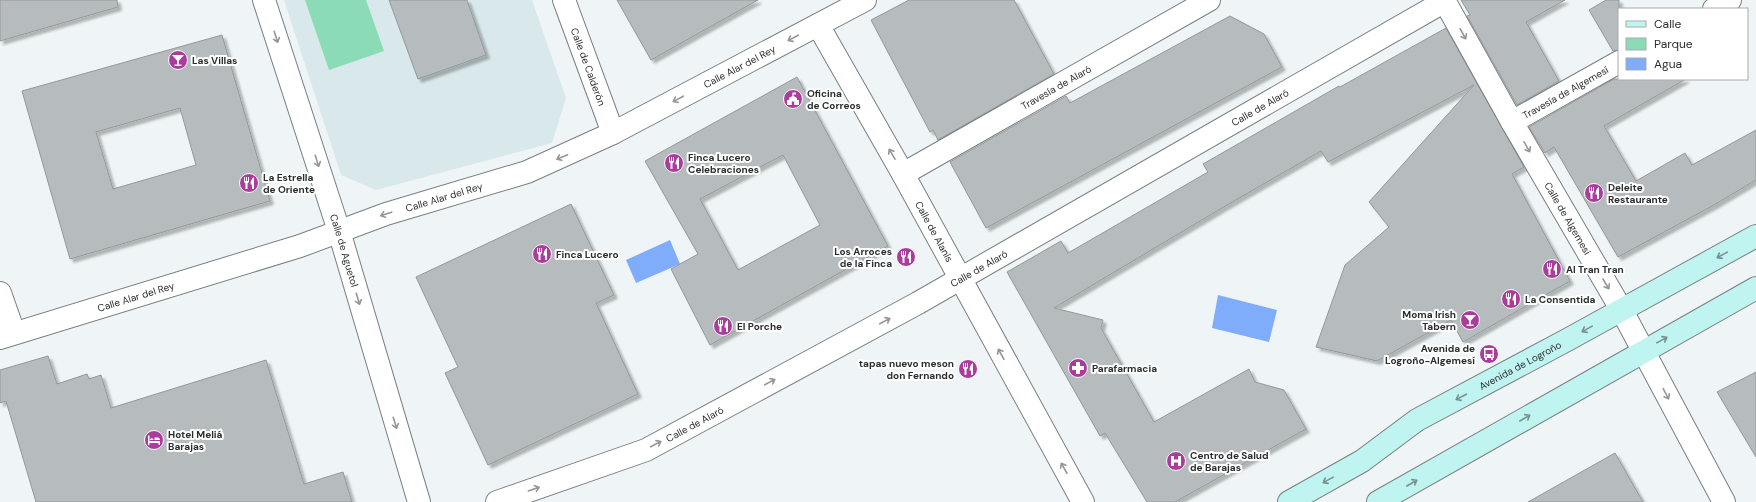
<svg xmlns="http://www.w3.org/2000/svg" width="1756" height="502" font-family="'DM Sans',sans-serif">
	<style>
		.built { fill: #d9e8eb }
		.green { fill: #8bdbb7 }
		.water { fill: #7fadfb }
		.building { fill: #b6bbbd; stroke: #94989a; fill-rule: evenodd; filter: url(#shadow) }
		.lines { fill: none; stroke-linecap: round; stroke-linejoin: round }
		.street-casing { stroke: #7a7f80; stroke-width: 24 }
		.secondary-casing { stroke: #7a7f80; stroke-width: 24 }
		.street { stroke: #fff; stroke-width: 22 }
		.secondary { stroke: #bff4f1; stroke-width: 22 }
		.oneway { stroke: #969696 }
		.oneway2 { stroke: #769190 }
		.labels { text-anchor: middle; stroke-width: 4; stroke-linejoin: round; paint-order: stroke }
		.poi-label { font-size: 10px; font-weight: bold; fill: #2c2e2e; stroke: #fff; text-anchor: start }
		.street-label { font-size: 10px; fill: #2c2e2e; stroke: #fff }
	</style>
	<defs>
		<filter id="shadow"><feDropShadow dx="3.5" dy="3.5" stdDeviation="1" flood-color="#0004"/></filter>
	</defs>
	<rect width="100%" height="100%" fill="#eff5f6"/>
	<path class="built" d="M284,0H532L566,98L552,143L376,190L341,175Z"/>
	<path class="green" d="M305,0H366L384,51L329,70Z"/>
	<path class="water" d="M670,240L680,264L636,283L626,260Z
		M1218,295L1277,310L1269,342L1212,328Z"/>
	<path class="building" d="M0,0H117L118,7L0,41Z
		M389,0H467L486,55L418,79Z
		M617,0H758L651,60Z
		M909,0H1014L1054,74L938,140L933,130L930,132L871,20Z
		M1461,0H1565L1526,22L1559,81L1517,105L1467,16L1470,15Z
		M1606,0H1619V50L1613,51L1589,10Z
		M1230,16L1264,34L1282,67L986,228L950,162L1066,96L1070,103Z
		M1446,28L1524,167L1512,174L1570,281L1463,342L1451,320L1377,361L1316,347L1345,265L1389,227L1369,202L1474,85L1328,162L1321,151L1227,205L1054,308L1103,320L1101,328L1154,422L1249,369L1255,382L1284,390L1306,429L1175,502H1147L1105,433L1100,436L1007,272L1061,241L1068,253L1208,172L1203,164L1339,86L1340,87Z
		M222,35L270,201L70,259L22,91ZM180,108L196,165L113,189L96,132Z
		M797,77L888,246L710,345L671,269L698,254L645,161ZM783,155L820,225L738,270L700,199Z
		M1614,79H1686L1604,126L1636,181L1685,153L1692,165L1756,130V180L1714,205L1618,257L1554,147L1545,153L1529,127Z
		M571,204L614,295L596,303L638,394L488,465L445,373L458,367L416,277Z
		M48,356L57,384L87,374L89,379L101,375L111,408L266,360L304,484L343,472L352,502H36L6,401L0,403V370Z
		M1756,372V457L1717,392Z
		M1615,453L1643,502H1528Z"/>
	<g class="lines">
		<defs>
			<g id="street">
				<path id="s1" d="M264,0L339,231L419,502"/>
				<path id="s2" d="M564,0L613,133"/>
				<path id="s3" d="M1444,0L1512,122L1621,309L1724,502"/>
				<path d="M1714,9L1730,0"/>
				<path id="s4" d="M818,25L903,174L1083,502"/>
				<path id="s5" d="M1512,122L1619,62"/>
				<path id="s6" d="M903,174L1209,0"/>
				<path d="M0,293L14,333"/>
				<path id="s7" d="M0,338L300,246L386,214L527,172L613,133L865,0"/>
				<path id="s8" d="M497,502L646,450L918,303L1445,1"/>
			</g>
			<g id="secondary">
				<path id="s9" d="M1289,502L1362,461L1417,420L1567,340L1756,236"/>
				<path d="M1378,502L1756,288"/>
			</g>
		</defs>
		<use href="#street" class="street-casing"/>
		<use href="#secondary" class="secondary-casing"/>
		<use href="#street" class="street"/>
		<use href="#secondary" class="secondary"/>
	</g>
	<defs><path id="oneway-shaft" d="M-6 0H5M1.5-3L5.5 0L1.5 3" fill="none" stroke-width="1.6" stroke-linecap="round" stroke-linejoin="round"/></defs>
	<g class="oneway">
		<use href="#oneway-shaft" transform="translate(1463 34) rotate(61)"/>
		<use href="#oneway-shaft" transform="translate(276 37) rotate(72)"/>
		<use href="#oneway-shaft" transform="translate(793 38) rotate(152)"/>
		<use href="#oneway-shaft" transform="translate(678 99) rotate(152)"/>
		<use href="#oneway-shaft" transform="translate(1527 147) rotate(60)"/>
		<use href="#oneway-shaft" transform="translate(892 154) rotate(-120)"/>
		<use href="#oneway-shaft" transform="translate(562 157) rotate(157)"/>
		<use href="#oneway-shaft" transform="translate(317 161) rotate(72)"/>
		<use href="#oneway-shaft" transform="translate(386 214) rotate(162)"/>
		<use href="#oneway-shaft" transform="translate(1606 284) rotate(59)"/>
		<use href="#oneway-shaft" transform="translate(358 299) rotate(73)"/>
		<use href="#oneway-shaft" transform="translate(885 321) rotate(-28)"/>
		<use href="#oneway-shaft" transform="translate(1001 354) rotate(-119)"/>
		<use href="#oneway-shaft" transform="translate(770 382) rotate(-28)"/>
		<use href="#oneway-shaft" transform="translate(1666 394) rotate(62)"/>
		<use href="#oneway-shaft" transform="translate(395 423) rotate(73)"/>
		<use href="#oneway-shaft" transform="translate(656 444) rotate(-28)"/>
		<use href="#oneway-shaft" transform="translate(1064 468) rotate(-119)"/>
		<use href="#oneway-shaft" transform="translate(534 489) rotate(-19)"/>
	</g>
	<g class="oneway2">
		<use href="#oneway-shaft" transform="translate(1722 255) rotate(151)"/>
		<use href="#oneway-shaft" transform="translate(1587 329) rotate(151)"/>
		<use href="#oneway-shaft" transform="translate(1662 340) rotate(-29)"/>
		<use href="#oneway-shaft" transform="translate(1461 397) rotate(152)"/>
		<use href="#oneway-shaft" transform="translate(1525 418) rotate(-30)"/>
		<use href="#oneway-shaft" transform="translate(1328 480) rotate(151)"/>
		<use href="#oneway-shaft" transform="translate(1412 483) rotate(-30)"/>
	</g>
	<defs>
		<symbol id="bar-disc" viewBox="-11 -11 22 22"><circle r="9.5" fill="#aa3d9c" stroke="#fff"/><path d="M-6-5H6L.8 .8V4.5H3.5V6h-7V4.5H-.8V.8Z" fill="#fff"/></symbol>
		<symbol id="civic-disc" viewBox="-11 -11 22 22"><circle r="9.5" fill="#aa3d9c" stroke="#fff"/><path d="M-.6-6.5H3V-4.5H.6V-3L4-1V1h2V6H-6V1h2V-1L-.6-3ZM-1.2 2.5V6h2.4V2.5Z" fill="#fff"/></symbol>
		<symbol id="restaurant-disc" viewBox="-11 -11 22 22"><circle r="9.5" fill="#aa3d9c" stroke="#fff"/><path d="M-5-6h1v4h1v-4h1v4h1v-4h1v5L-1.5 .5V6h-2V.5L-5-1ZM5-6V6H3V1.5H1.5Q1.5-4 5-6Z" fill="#fff"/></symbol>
		<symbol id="bus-disc" viewBox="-11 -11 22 22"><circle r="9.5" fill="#aa3d9c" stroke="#fff"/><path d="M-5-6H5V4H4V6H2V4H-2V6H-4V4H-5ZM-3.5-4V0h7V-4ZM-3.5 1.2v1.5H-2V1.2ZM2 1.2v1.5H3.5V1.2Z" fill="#fff"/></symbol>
		<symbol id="pharmacy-disc" viewBox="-11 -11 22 22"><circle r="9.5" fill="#aa3d9c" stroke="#fff"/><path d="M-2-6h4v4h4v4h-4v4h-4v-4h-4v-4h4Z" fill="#fff"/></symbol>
		<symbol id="hotel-disc" viewBox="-11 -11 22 22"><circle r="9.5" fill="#aa3d9c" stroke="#fff"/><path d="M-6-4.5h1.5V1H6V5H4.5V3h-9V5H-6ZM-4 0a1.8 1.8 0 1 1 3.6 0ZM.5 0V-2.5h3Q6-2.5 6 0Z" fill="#fff"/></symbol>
		<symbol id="hospital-disc" viewBox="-11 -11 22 22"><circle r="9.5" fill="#aa3d9c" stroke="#fff"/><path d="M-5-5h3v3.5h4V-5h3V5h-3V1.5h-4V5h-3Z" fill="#fff"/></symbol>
	</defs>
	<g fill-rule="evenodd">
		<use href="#bar-disc" x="167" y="49" width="22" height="22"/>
		<use href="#civic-disc" x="782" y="88" width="22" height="22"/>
		<use href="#restaurant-disc" x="663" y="152" width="22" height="22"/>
		<use href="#restaurant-disc" x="238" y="172" width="22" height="22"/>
		<use href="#restaurant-disc" x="1583" y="182" width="22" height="22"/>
		<use href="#restaurant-disc" x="531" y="243" width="22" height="22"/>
		<use href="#restaurant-disc" x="895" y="246" width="22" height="22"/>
		<use href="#restaurant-disc" x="1541" y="258" width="22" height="22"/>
		<use href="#restaurant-disc" x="1500" y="288" width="22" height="22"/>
		<use href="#bar-disc" x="1459" y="309" width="22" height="22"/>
		<use href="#restaurant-disc" x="712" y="315" width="22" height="22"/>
		<use href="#bus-disc" x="1478" y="343" width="22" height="22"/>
		<use href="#pharmacy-disc" x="1067" y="357" width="22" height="22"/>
		<use href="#restaurant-disc" x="957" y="358" width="22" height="22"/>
		<use href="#hotel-disc" x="143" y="429" width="22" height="22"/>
		<use href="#hospital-disc" x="1165" y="450" width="22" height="22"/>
	</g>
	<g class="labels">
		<g class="poi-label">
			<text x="192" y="64">Las Villas</text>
			<text x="807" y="97">Oficina<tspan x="807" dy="12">de Correos</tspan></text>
			<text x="688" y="161">Finca Lucero<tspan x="688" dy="12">Celebraciones</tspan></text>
			<text x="263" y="181">La Estrella<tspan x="263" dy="12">de Oriente</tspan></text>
			<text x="1608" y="191">Deleite<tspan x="1608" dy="12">Restaurante</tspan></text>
			<text x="892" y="255" text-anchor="end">Los Arroces<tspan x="892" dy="12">de la Finca</tspan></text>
			<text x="556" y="258">Finca Lucero</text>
			<text x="1566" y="273">Al Tran Tran</text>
			<text x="1525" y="303">La Consentida</text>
			<text x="1456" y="318" text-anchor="end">Moma Irish<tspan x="1456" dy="12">Tabern</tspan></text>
			<text x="737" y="330">El Porche</text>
			<text x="1475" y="352" text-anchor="end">Avenida de<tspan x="1475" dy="12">Logroño-Algemesí</tspan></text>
			<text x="954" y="367" text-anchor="end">tapas nuevo meson<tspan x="954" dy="12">don Fernando</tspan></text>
			<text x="1092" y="372">Parafarmacia</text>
			<text x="168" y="438">Hotel Meliá<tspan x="168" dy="12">Barajas</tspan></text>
			<text x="1190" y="459">Centro de Salud<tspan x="1190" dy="12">de Barajas</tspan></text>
		</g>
		<g class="street-label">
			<text dy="4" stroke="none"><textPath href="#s2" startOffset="71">Calle de Calderón</textPath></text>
			<text dy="4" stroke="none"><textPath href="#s7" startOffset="790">Calle Alar del Rey</textPath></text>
			<text dy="4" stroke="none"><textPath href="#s6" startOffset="176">Travesía de Alaró</textPath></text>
			<text dy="4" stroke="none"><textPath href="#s5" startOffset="61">Travesía de Algemesí</textPath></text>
			<text dy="4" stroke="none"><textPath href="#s8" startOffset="861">Calle de Alaró</textPath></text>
			<text dy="4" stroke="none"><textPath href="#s7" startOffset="466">Calle Alar del Rey</textPath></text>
			<text dy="4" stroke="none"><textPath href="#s3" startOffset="251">Calle de Algemesí</textPath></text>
			<text dy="4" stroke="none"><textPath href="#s4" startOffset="237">Calle de Alanís</textPath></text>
			<text dy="4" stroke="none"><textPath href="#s1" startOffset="263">Calle de Aguetol</textPath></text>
			<text dy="4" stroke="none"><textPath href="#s8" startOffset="537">Calle de Alaró</textPath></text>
			<text dy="4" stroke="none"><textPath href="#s7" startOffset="142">Calle Alar del Rey</textPath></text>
			<text dy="4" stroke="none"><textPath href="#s9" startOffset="269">Avenida de Logroño</textPath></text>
			<text dy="4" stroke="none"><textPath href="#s8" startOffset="213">Calle de Alaró</textPath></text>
		</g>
	</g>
	<rect x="1618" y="8" width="130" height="72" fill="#ffffff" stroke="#ababab"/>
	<rect x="1626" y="21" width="20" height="6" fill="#bff4f1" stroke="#ababab"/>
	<text x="1654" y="28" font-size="12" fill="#2c2e2e">Calle</text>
	<rect x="1626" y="38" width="20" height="12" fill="#8bdbb7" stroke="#ababab"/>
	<text x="1654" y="48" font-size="12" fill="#2c2e2e">Parque</text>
	<rect x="1626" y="58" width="20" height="12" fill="#7fadfb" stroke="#ababab"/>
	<text x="1654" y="68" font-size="12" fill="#2c2e2e">Agua</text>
</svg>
